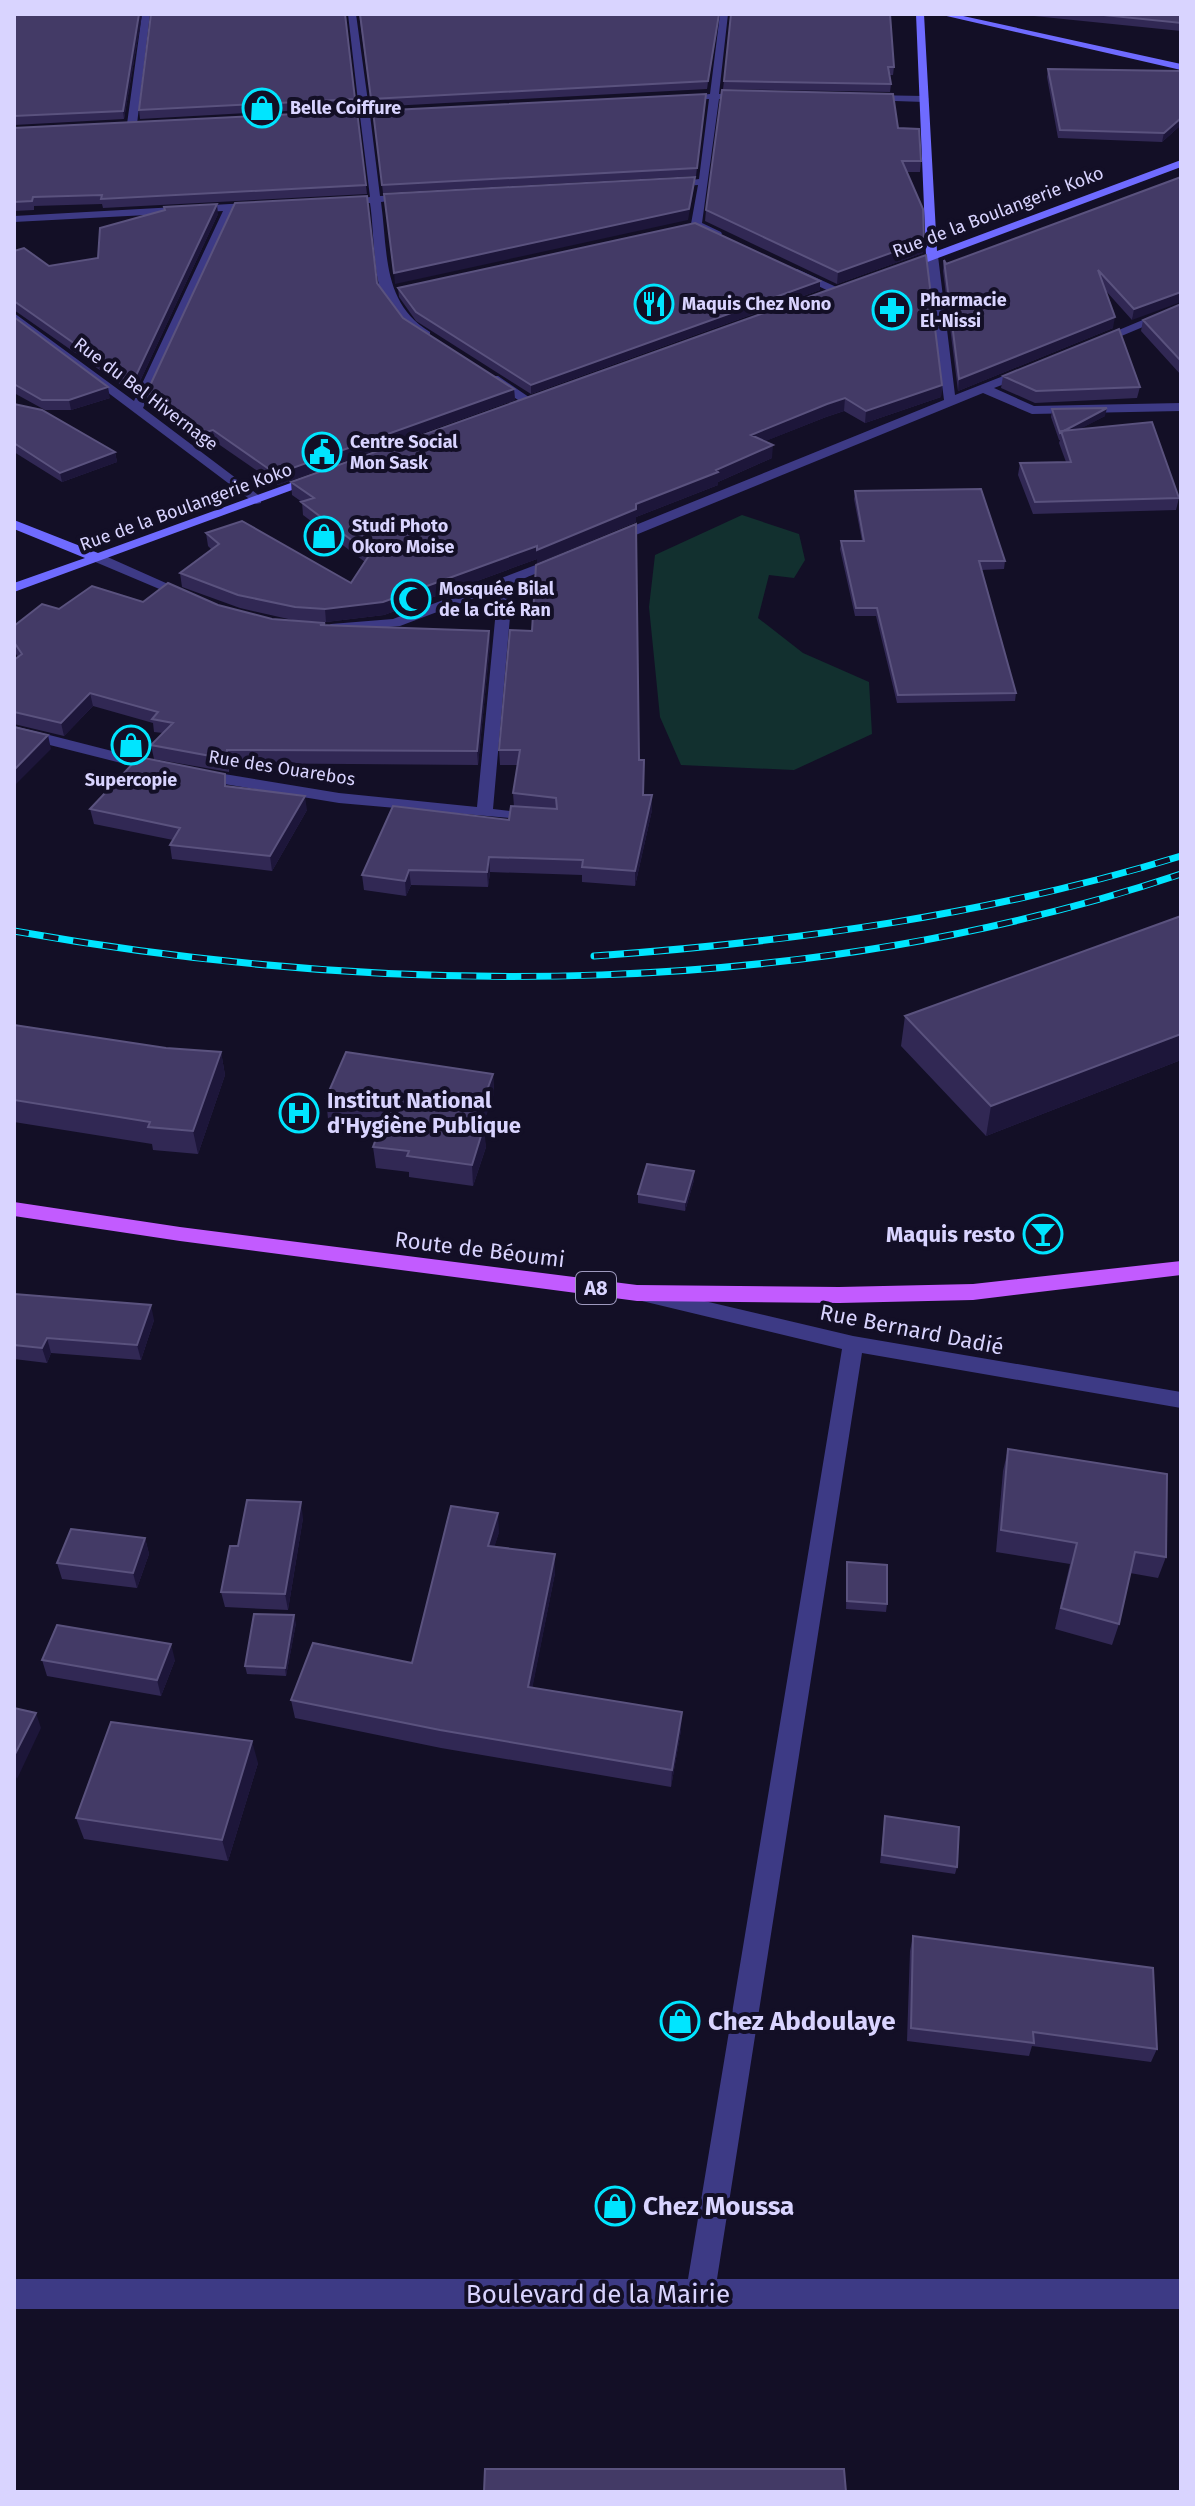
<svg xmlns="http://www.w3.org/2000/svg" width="1195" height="2506" font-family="'Fira Sans',sans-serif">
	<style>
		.green { fill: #12302f }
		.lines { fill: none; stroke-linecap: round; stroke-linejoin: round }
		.street { fill: #3d3a85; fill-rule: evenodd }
		.secondary { fill: #6f6bff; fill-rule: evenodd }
		.primary { fill: #c25bff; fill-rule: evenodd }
		.rail-casing { stroke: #00e5ff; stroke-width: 7 }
		.rail { stroke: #130f26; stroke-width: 5; stroke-dasharray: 15; stroke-linecap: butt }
		.wall { fill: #312854 }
		.shaded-wall { fill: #1d163a }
		.building { fill: #433a66; stroke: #5a527e; stroke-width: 2 }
		.labels { text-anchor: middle; stroke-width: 8; stroke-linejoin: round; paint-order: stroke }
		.far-poi-label { font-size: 18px; font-weight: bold; fill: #d9d4ff; stroke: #130f26; text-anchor: start }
		.far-street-label { font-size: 18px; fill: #d9d4ff; stroke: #130f26 }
		.shield { fill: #130f26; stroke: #9e99be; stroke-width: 2 }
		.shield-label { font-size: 20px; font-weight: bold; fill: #d9d4ff }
		.poi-label { font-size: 22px; font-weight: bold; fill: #d9d4ff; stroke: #130f26; text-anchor: start }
		.street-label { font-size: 22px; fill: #d9d4ff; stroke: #130f26 }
		.near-poi-label { font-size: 26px; font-weight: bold; fill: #d9d4ff; stroke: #130f26; text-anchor: start }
		.near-street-label { font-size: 26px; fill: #d9d4ff; stroke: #130f26 }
	</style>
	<rect width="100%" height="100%" fill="#130f26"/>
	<path class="green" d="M742,515L799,534L805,560L794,578L769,575L758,618L803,653L869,682L872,734L794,770L681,765L660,717L649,607L655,555Z"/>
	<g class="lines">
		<path class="street" d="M142,14H150L137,124L132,127L127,124Z
			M348,14H356L369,109L397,108L402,111L370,115L380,196L409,195L414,198L381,202C388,253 382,303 430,332V338C411,339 387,309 381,292C373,268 374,229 370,203L342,204L337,201L370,197L360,116L330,117L325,114L359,110Z
			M720,14H728L719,94L749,93L754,96L719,99L702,223L721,232L722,234L717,237L691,224L698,185L669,187L664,184L699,179L709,99L681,100L676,97L710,94Z
			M869,95L924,96L929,99L924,102L866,100Z
			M230,204L258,203L263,206L234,210L143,408L261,497V503L256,504L14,322V313L134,401L223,211L14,222V216Z
			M932,253L938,256L955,395L1026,367L1032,371L1030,374L994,388L1034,406L1181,403V411L1032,414L983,393L616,543H606V537L944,400L926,256Z
			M797,269L843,290L845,292L835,294L793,274V270Z
			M1181,304V311L1100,345L1090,342Z
			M490,376H498L536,402L526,405L490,382Z
			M93,555H103L195,596L183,599L93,561Z
			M554,558L566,561L513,583L493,809L543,815V821L339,803L200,780L192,775L200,770L339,793L477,807L498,589L400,626L331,632L324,628L331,624L393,619Z
			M14,726L167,765L169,768L161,773L14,736Z
			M649,1288L853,1336L1181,1392V1408L862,1353L717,2279H1181V2309H14V2279H688L842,1349L642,1301L639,1296L642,1291Z"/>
		<path class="secondary" d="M916,14H924L937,251L1181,160V167L906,270H898V266L926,255Z
			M938,14H954L1181,64V70Z
			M310,476L322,479L14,592V583L85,558L14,529V520L98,553Z"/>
		<path class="primary" d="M14,1202L180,1227L637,1285L839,1287L973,1284L1181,1261V1275L973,1300L839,1303L637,1301L180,1241L14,1216Z"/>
		<defs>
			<path id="rail" d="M14,931C399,999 807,999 1181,874
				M594,956C794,942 989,915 1181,856"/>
		</defs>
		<use href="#rail" class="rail-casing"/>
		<use href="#rail" class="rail"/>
	</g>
	<path class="wall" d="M14,14H142L124,119L14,125Z
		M345,14L356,107L140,119L139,110Z
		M359,14H720L707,89L372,107Z
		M1031,14H1181V31L1034,16Z
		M894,67L893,75H890L891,84L890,92L723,89L724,81Z
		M1048,69L1181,71V125L1162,142L1058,138L1047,77Z
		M706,94L696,176L383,193L373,111Z
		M357,111L367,194L103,208L102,204L34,206V210L14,211V128Z
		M898,128L921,161L920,172H907L924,241L923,253L837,284L705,221L706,210Z
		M1181,177L1132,320L1106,291L1113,328L958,391L943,271L944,260L946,264Z
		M218,214L134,394L14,310V251L49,266L98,258Z
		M926,255L942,385L941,397L865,423L844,411L826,417L765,441L772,458L718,482V485L636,517V522L537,563V559L384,615L326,622L297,621L240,608L182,587L180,573L212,550L208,546L206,533L351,583L365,562L303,515L302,502L292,495L291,482Z
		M377,283L403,318L514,389L515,400L278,485L214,441L207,443L148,403L147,392Z
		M398,288L820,290L531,394L416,321L399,297Z
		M1181,304V375L1141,331L1143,320Z
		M14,317L110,398L71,410H45L14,393Z
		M1003,376L1140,387L1137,398L1035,403L1001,388Z
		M14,404L115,452L117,462L62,482L14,452Z
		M1052,409L1105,416L1079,429L1179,498L1176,510L1033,514L1018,475L1020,463L1066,462L1059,443L1060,440H1059L1051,417Z
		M855,491L1005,561L1004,569L981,570L1016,693L1015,701L897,703L876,616H855L840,549L841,541H862L854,499Z
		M143,602L218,605L272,619L325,625L489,631L490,644L478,765L229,763V772L154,759L151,745L163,733L154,732L153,723L93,706L64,736L14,724V660L18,657L14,651V626L59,609Z
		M510,630L639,760L643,795H652V810L635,886L582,882V875L490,872L488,887L411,885L406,896L364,890L362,875L509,820L514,807L513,793L518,765H500L499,750Z
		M227,787L307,810L272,871L172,859L170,845L173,840L94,824L90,809Z
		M1181,916V1060L986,1136L901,1046L905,1016Z
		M14,1025L166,1048L221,1052L225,1075L198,1154L153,1150L152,1144L14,1122Z
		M493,1074L494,1094L482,1126L486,1147L473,1186L409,1177V1172L376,1168L373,1147L381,1127L328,1119L326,1098Z
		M694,1180L685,1211L638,1203V1194Z
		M14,1294L154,1320L141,1360L51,1353L47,1363L14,1359Z
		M1008,1449L1166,1557L1158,1578L1130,1573L1119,1624L1112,1645L1055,1629L1070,1564L996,1552L1003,1471Z
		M303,1518L288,1610L225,1607L221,1592L238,1546Z
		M499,1532L494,1547L555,1573L532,1688L681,1730L671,1787L441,1748L295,1718L291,1700L412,1663Z
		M145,1538L149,1554L137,1588L62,1579L57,1563Z
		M847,1562L887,1604L886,1612L846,1609Z
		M296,1623L286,1676L247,1674L245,1666Z
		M42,1660H175L161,1696L47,1676Z
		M258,1763L228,1861L84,1839L76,1818Z
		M885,1816L957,1867L955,1874L880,1863Z
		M913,1936L1157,2049L1151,2062L1032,2046L1029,2056L907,2041L910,1951Z"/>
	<path class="shaded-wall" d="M139,14H142L124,119L123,111Z
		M719,14H720L707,89L708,81Z
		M1181,118V125L1162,142L1164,133Z
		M695,177L694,188L688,220L395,284L394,273Z
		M217,204L218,214L134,394L132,384Z
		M924,241L923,253L837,284L838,272Z
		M820,281V290L531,394V385Z
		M1181,292V302L1132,320L1134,309Z
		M1115,317L1113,328L958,391L959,379Z
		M942,385L941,397L865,423L866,411Z
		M108,387L110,398L71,410L69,400Z
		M514,389L515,400L278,485L276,474Z
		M845,398L844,411L826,417L751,447V435L827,404Z
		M1107,408L1105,416L1063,438L1061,432Z
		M213,430L214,441L207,443L206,432Z
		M773,445L772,458L718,482V485L636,517V522L537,563V559L384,615L326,622L325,609L537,546Z
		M115,452L117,462L62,482L60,473Z
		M489,631L490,644L478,765L477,751Z
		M90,693L93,706L64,736L61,723Z
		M48,735L51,749L14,786V770Z
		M652,795V810L635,886V871Z
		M305,796L307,810L272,871L270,856Z
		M489,857L490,872L488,887L487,872Z
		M409,870L411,885L406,896L405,881Z
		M1181,1034V1060L986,1136L991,1106Z
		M221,1052L225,1075L198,1154L193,1131Z
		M493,1074L494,1094L475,1146L474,1125Z
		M484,1126L486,1147L473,1186L472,1165Z
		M694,1171V1180L685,1211V1202Z
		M151,1305L154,1320L141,1360L137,1345Z
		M47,1338L51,1353L47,1363L42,1348Z
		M301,1502L303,1518L288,1610L285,1594Z
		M498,1513L499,1532L489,1564L488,1546Z
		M145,1538L149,1554L137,1588L133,1573Z
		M555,1554V1573L529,1705L528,1687Z
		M294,1615L296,1623L286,1676L285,1668Z
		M171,1644L175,1660L161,1696L157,1680Z
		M682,1712L681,1730L671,1787L672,1770Z
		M36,1713L41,1728L17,1779L14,1772V1756Z
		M252,1741L258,1763L228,1861L222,1840Z"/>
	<path class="building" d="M14,14H139L123,111L14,116Z
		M151,14H345L355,99L139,110Z
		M360,14H719L708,81L371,99Z
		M731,14H890L894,67H888L891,84L724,81Z
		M1094,14H1181V23Z
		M1048,69L1181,71V118L1164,133L1060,130Z
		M722,90L893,94L898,128L919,129L921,161H902L923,209L924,241L838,272L706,210Z
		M706,94L697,168L382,185L373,111Z
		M357,111L366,185L101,199L102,195L33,197L32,201L14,202V128Z
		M695,177L689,209L394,273L384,194Z
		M1181,177V292L1134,309L1098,270L1115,317L959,379L944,260L946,264Z
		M367,196L377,283L403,318L514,389L276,474L213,430L206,432L147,392L235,203Z
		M217,204L132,384L14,301V251L24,248L49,266L98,258L100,228L165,210L164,207Z
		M695,223L820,281L531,385L416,312L398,288Z
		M926,255L942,385L866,411L845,398L827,404L751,435L773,445L716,470L718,472L636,504V509L537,550V546L383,602L325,609L295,607L238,595L180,573L219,544L206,533L242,521L351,583L370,554L301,502L314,498L291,482Z
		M1181,304V361L1143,320Z
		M14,317L108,387L69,400H42L14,384Z
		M1119,329L1140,387L1036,391L1003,376Z
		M14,404L42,410L115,452L60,473L14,443Z
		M1107,408L1060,433L1052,409Z
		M1152,422L1179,498L1035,502L1020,463L1071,462L1061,431Z
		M981,489L1005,561H979L1016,693L898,695L877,608H856L841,541H864L855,491Z
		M636,524L639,760H644L643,795H652L635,871L582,867L583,860L489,857L487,872L409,870L405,881L362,875L393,806L509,820L511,806L557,809L556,798L513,793L520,750H499L510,630L532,631L536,565Z
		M168,583L218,605L272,619L325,623L320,625L489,631L477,751L227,750V759L151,745L173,723L152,719L158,712L90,693L61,723L14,712V660L22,654L14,642V626L42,604L59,609L92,586L143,602Z
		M14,727L48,735L14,770Z
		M139,757L225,774V786L305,796L270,856L170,845L180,828L90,809Z
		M1181,916V1034L991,1106L905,1016Z
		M14,1025L166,1048L221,1052L193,1131L148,1127L150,1122L14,1100Z
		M346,1052L493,1074L474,1125L484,1126L472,1165L407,1156L409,1151L373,1147L388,1107L326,1098Z
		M647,1164L694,1171L685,1202L638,1194Z
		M14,1294L151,1305L137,1345L47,1338L42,1348L14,1345Z
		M1008,1449L1167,1474L1166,1557L1135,1552L1119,1624L1061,1608L1077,1543L1001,1530Z
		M247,1500L301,1502L285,1594L221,1592L230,1546H238Z
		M451,1506L498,1513L488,1546L555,1554L528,1687L682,1712L672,1770L440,1730L291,1700L313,1643L412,1663Z
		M71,1529L145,1538L133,1573L57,1563Z
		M847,1562L887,1565V1604L847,1601Z
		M254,1614L294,1615L285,1668L245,1666Z
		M57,1625L171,1644L157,1680L42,1660Z
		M14,1708L36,1713L14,1756Z
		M111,1722L252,1741L222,1840L76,1818Z
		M885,1816L959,1827L957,1867L882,1855Z
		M913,1936L1153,1968L1157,2049L1033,2032L1034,2043L911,2028Z
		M485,2469H844L846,2492H484Z"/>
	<defs>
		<symbol id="shop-ring" viewBox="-11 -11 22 22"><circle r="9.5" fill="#130f26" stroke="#00e5ff" stroke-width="1.5"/><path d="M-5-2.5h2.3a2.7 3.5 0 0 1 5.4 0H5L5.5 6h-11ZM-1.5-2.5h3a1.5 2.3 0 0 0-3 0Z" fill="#00e5ff"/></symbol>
		<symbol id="restaurant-ring" viewBox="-11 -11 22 22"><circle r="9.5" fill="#130f26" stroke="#00e5ff" stroke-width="1.5"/><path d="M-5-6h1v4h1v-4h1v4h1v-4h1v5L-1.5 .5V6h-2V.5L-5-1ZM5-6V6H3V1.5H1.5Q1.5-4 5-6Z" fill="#00e5ff"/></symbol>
		<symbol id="pharmacy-ring" viewBox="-11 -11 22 22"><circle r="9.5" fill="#130f26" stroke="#00e5ff" stroke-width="1.5"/><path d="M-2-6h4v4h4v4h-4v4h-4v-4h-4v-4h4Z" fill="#00e5ff"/></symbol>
		<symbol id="civic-ring" viewBox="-11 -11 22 22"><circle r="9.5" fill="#130f26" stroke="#00e5ff" stroke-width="1.5"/><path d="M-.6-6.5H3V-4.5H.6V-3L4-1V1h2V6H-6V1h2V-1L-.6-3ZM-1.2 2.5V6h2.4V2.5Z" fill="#00e5ff"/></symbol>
		<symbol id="mosque-ring" viewBox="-11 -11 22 22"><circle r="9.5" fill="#130f26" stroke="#00e5ff" stroke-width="1.5"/><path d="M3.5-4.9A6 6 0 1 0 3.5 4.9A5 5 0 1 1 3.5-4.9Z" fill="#00e5ff"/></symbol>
		<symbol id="hospital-ring" viewBox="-11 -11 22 22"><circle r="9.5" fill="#130f26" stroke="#00e5ff" stroke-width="1.5"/><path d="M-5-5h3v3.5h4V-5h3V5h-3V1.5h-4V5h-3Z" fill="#00e5ff"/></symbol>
		<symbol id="bar-ring" viewBox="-11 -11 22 22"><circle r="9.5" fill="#130f26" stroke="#00e5ff" stroke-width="1.5"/><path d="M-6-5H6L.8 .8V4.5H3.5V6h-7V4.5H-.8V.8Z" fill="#00e5ff"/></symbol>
	</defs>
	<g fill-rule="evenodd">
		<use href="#shop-ring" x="240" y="86" width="44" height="44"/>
		<use href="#restaurant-ring" x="632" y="282" width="44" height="44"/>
		<use href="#pharmacy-ring" x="870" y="288" width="44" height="44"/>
		<use href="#civic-ring" x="300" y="430" width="44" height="44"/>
		<use href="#shop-ring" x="302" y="514" width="44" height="44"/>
		<use href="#mosque-ring" x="389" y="577" width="44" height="44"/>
		<use href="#shop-ring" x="109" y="723" width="44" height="44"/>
		<use href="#hospital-ring" x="277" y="1091" width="44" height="44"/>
		<use href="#bar-ring" x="1021" y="1212" width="44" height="44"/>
		<use href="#shop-ring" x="658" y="1999" width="44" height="44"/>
		<use href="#shop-ring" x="593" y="2184" width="44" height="44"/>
	</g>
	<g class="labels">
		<g class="far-poi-label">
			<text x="290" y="114">Belle Coiffure</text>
			<text x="920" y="306">Pharmacie<tspan x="920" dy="21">El-Nissi</tspan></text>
			<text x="682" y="310">Maquis Chez Nono</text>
			<text x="350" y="448">Centre Social<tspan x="350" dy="21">Mon Sask</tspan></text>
			<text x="352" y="532">Studi Photo<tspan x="352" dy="21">Okoro Moise</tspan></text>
			<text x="439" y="595">Mosquée Bilal<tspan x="439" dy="21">de la Cité Ran</tspan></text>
			<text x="131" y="786" text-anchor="middle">Supercopie</text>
		</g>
		<g class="far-street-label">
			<text transform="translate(998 212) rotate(-21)" y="6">Rue de la Boulangerie Koko</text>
			<text transform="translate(146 394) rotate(37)" y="6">Rue du Bel Hivernage</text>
			<text transform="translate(186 507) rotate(-20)" y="6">Rue de la Boulangerie Koko</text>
			<text transform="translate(282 768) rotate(9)" y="6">Rue des Ouarebos</text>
		</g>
		<rect class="shield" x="576" y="1272" width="40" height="32" rx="6"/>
		<g class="shield-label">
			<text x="596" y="1295">A8</text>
		</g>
		<g class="poi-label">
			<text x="327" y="1108">Institut National<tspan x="327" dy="25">d'Hygiène Publique</tspan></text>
			<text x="1015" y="1242" text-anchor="end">Maquis resto</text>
		</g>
		<g class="street-label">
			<text transform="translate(480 1249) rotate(7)" y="8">Route de Béoumi</text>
			<text transform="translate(912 1329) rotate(11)" y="8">Rue Bernard Dadié</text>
		</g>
		<g class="near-poi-label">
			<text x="708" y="2030">Chez Abdoulaye</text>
			<text x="643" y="2215">Chez Moussa</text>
		</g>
		<g class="near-street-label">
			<text x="598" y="2303">Boulevard de la Mairie</text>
		</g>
	</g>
	<rect width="1195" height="2506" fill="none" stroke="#d9d4ff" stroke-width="32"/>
</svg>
